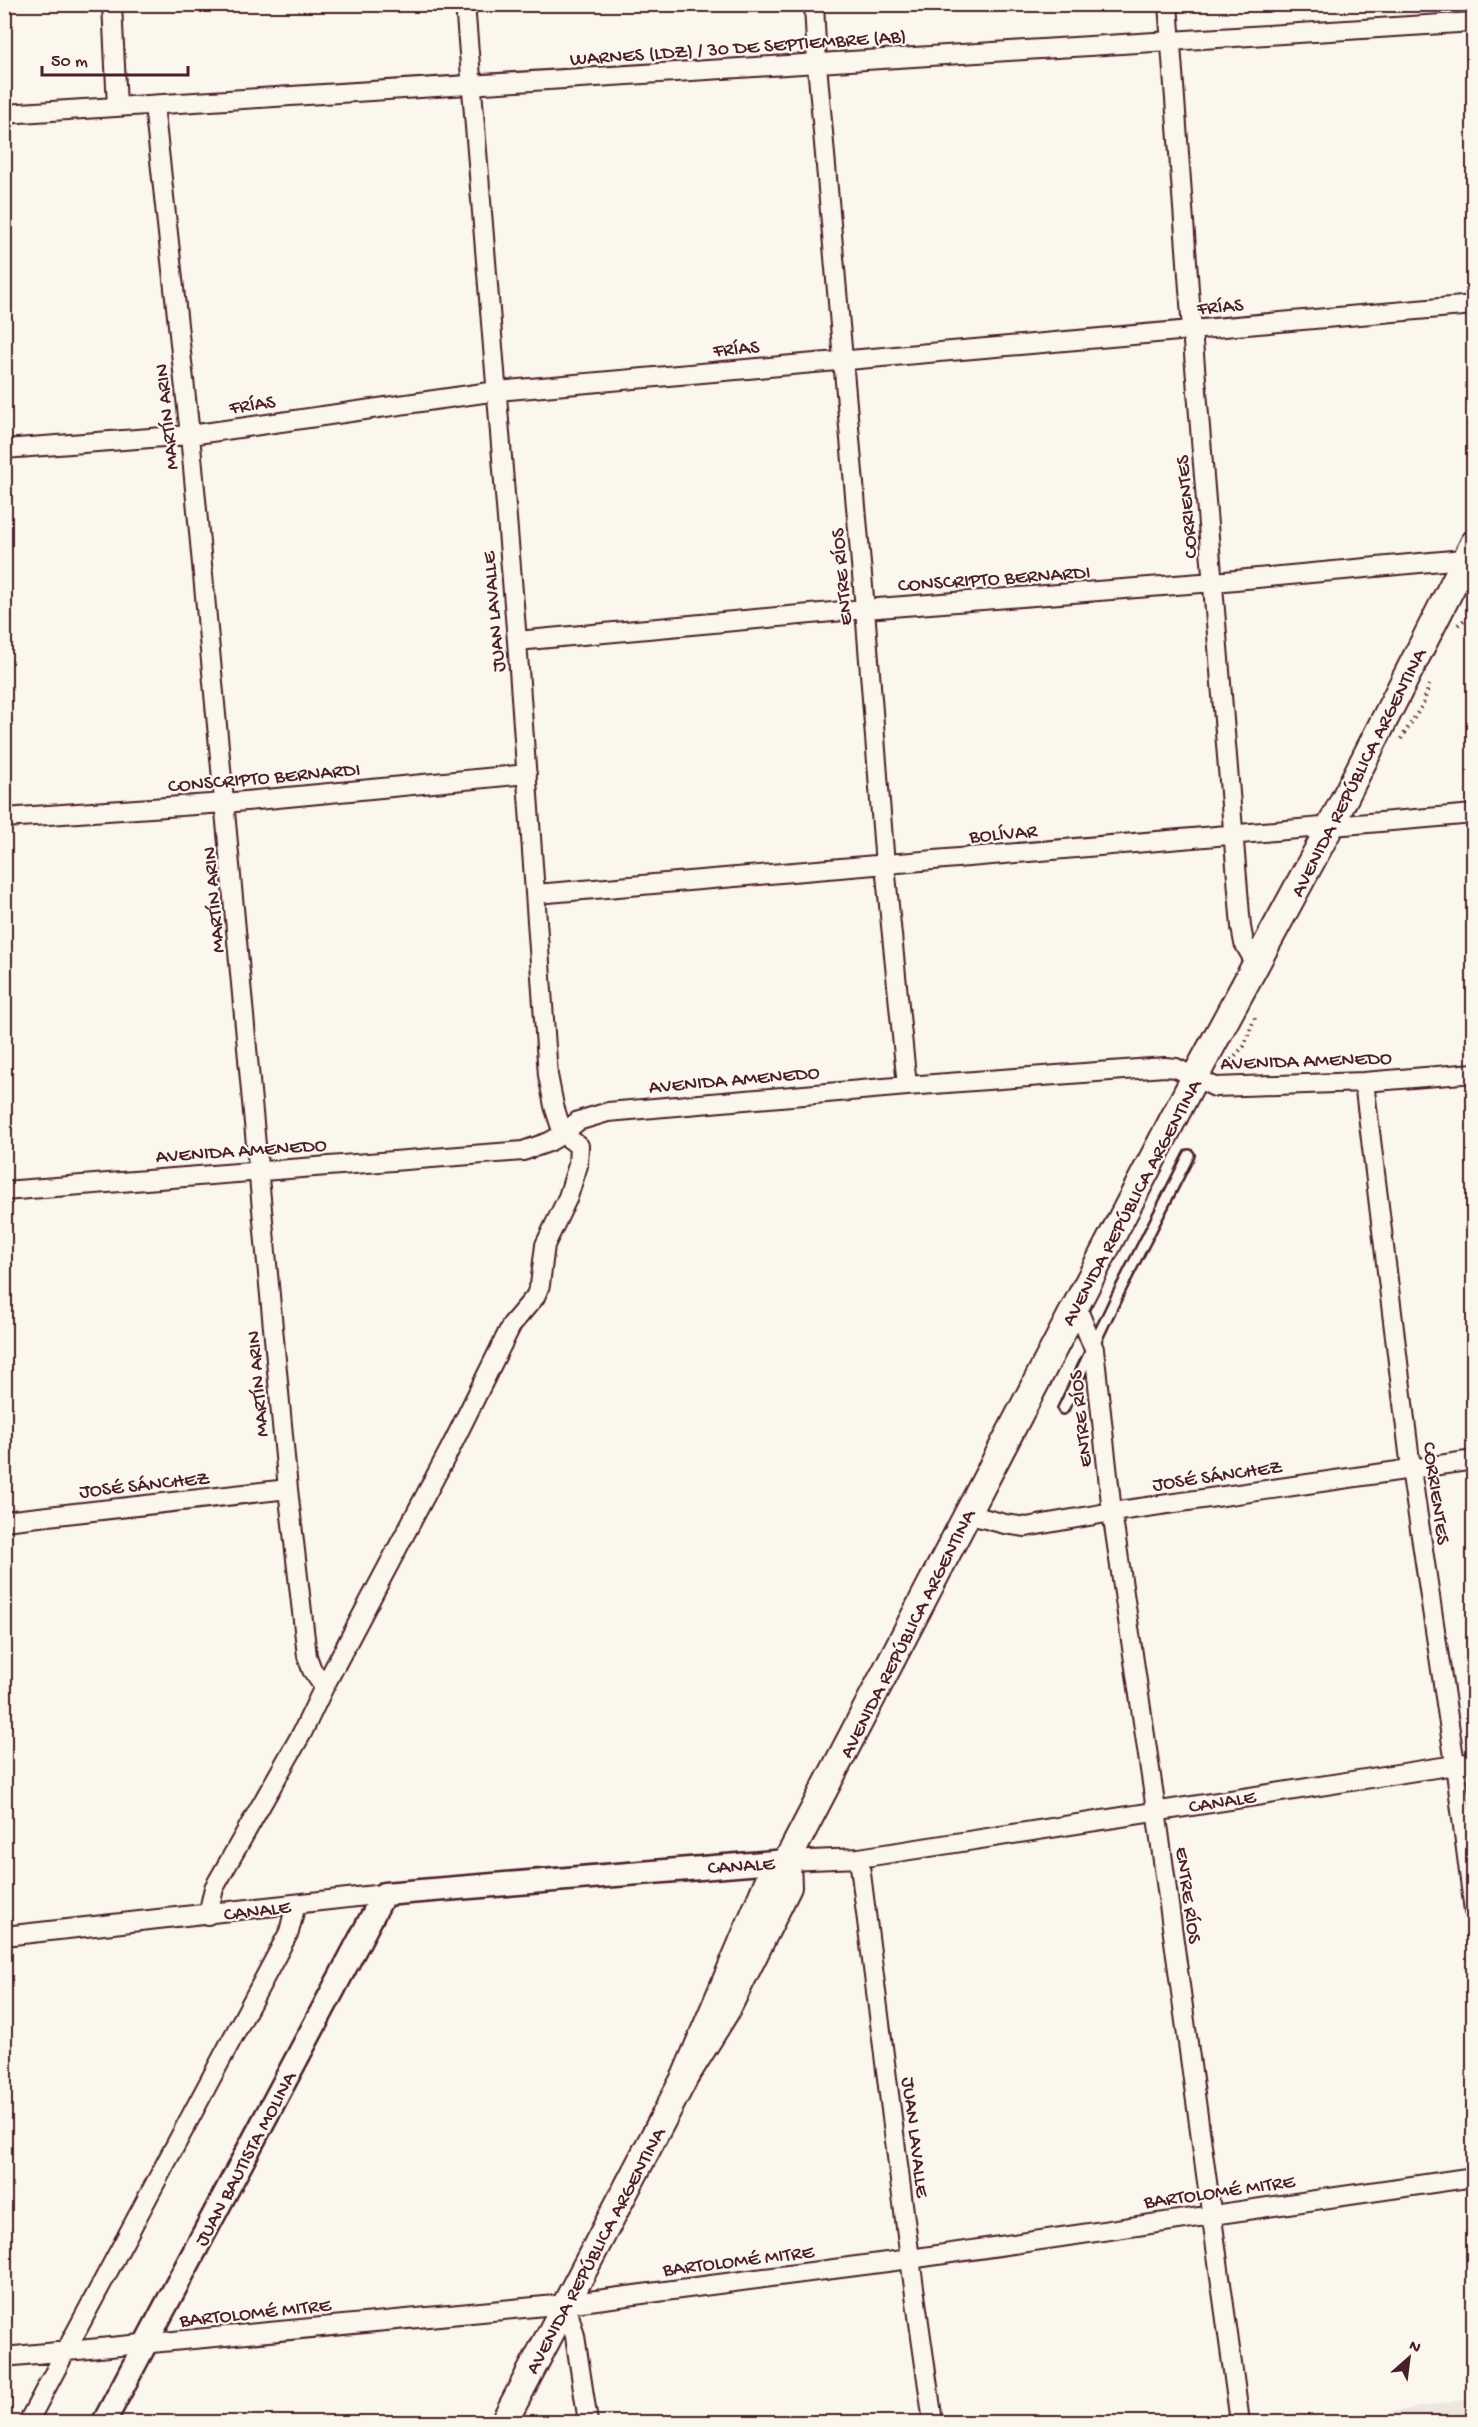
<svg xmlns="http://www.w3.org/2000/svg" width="1478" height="2427" font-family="'Gochi Hand',sans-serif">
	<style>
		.built { fill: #eee7de }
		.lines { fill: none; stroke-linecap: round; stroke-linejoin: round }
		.service-casing { stroke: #4a1f2b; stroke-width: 14 }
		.minor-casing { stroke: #4a1f2b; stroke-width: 22 }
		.tertiary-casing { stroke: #4a1f2b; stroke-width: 27 }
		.secondary-casing { stroke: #4a1f2b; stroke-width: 30 }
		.path { stroke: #4a1f2b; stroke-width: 4; stroke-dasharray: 1.5 4.5; stroke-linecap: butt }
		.service { stroke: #fbf7ec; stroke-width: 9 }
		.minor { stroke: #fbf7ec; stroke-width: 18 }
		.tertiary { stroke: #fbf7ec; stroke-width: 22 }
		.secondary { stroke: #fbf7ec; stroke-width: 26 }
		.labels { text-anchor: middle; stroke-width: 4.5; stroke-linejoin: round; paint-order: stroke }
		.street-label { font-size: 20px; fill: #4a1f2b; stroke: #fbf7ec }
	</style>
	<rect width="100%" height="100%" fill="#fbf7ec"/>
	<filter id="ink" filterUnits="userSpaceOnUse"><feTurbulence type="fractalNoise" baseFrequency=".0167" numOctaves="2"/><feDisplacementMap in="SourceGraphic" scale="12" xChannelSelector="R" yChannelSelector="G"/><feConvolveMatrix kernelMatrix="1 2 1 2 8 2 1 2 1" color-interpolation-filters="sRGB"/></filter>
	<g filter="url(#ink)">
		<path class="built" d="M1473,2398V2422H1392L1391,2412Z"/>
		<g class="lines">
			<defs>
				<path id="service" d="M1063,1409L1118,1294L1189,1155"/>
				<path id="minor" d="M112,4L117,107
					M814,4L817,64L865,609L885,865L907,1086
					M1168,4L1192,330L1241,927L1244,943L1256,964
					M154,105L190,435L288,1489L307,1656L312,1670L324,1687
					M4,114L1474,22
					M4,449L190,435L497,391L1474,305
					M517,641L865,609L1214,582L1474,558
					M4,818L225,803L527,774
					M536,894L1474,814
					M1364,1082L1411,1469L1455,1764L1474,1911
					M4,1191L523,1151L549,1142L563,1134L578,1121L608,1112L907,1086L1165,1067L1176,1068L1215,1087L1364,1082L1474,1073
					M1076,1305L1094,1349L1112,1512L1156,1810L1240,2422
					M967,1514L1005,1524L1026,1527L1112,1512L1474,1460
					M4,1521L288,1489
					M859,1858L910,2259L933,2422
					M787,1861L859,1858L1474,1762
					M208,1915L214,1888L302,1733L324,1687L451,1447L512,1324L535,1297L540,1285L545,1245L568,1197L578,1165L579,1146L563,1134L554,1106L548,1075L517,641L465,4
					M4,1936L384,1894
					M566,2304L575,2336L588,2422
					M4,2357L566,2304L910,2259L1474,2177
					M28,2422L289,1932L296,1904"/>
				<path id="tertiary" d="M104,2422L384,1894L787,1861"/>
				<path id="secondary" d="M787,1861L788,1887L726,2011L685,2077L769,1879L787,1861L1195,1077L1331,825L1474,543
					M504,2422L685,2077"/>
			</defs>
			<use href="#service" class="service-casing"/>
			<use href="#minor" class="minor-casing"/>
			<use href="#tertiary" class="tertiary-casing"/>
			<use href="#secondary" class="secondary-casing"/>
			<path class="path" d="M1458,625L1474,612
				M1401,739L1423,704L1430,682
				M1231,1060L1244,1046L1256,1015"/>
			<use href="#service" class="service"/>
			<use href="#minor" class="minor"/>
			<use href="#tertiary" class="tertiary"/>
			<use href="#secondary" class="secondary"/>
		</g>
	</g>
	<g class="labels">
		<g class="street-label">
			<text transform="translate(738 46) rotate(-4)" y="7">WARNES (LDZ) / 30 DE SEPTIEMBRE (AB)</text>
			<text transform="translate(1220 305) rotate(-5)" y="7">FRÍAS</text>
			<text transform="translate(736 347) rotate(-5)" y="7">FRÍAS</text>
			<text transform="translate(252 403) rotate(-8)" y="7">FRÍAS</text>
			<text transform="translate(165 417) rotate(-96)" y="7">MARTÍN ARIN</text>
			<text transform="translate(1185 507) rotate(-95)" y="7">CORRIENTES</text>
			<text transform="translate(840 577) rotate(-95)" y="7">ENTRE RÍOS</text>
			<text transform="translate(994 577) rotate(-4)" y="7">CONSCRIPTO BERNARDI</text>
			<text transform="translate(492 612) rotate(-95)" y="7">JUAN LAVALLE</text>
			<text transform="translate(1357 772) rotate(-63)" y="7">AVENIDA REPÚBLICA ARGENTINA</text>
			<text transform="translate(264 776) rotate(-5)" y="7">CONSCRIPTO BERNARDI</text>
			<text transform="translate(1003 832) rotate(-5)" y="7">BOLÍVAR</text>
			<text transform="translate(212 900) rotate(-95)" y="7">MARTÍN ARIN</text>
			<text transform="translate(1306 1059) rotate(-2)" y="7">AVENIDA AMENEDO</text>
			<text transform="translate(734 1078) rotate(-5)" y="7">AVENIDA AMENEDO</text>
			<text transform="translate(241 1149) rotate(-4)" y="7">AVENIDA AMENEDO</text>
			<text transform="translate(1130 1202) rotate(-62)" y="7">AVENIDA REPÚBLICA ARGENTINA</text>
			<text transform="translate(256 1384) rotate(-95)" y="7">MARTÍN ARIN</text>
			<text transform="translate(1079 1419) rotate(-96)" y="7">ENTRE RÍOS</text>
			<text transform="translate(1217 1474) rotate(-8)" y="7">JOSÉ SÁNCHEZ</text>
			<text transform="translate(144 1483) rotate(-6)" y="7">JOSÉ SÁNCHEZ</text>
			<text transform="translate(1438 1493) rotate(82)" y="7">CORRIENTES</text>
			<text transform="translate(906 1633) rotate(-63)" y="7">AVENIDA REPÚBLICA ARGENTINA</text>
			<text transform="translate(1222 1800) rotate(-9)" y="7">CANALE</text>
			<text transform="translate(741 1864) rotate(-4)" y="7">CANALE</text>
			<text transform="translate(1190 1895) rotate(82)" y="7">ENTRE RÍOS</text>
			<text transform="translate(257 1909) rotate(-7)" y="7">CANALE</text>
			<text transform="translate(917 2137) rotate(83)" y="7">JUAN LAVALLE</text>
			<text transform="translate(244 2158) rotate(-62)" y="7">JUAN BAUTISTA MOLINA</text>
			<text transform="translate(1219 2190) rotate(-8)" y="7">BARTOLOMÉ MITRE</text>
			<text transform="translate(594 2250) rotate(-62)" y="7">AVENIDA REPÚBLICA ARGENTINA</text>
			<text transform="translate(738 2259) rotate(-7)" y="7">BARTOLOMÉ MITRE</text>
			<text transform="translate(255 2311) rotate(-6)" y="7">BARTOLOMÉ MITRE</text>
		</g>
	</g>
	<rect width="1478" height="2427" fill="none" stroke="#fbf7ec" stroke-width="24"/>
	<rect x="12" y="12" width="1454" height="2403" fill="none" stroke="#4a1f2b" stroke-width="2" filter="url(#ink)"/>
	<g transform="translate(1409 2358) rotate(28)" stroke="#fbf7ec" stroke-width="4.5" paint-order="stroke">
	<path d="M0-4.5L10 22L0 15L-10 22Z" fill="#4a1f2b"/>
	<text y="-9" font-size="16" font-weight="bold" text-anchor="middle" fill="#4a1f2b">N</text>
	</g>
	<path d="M42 66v9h146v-9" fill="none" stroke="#4a1f2b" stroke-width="3"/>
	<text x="51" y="66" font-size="18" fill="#4a1f2b" stroke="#fbf7ec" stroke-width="4.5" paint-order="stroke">50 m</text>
</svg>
